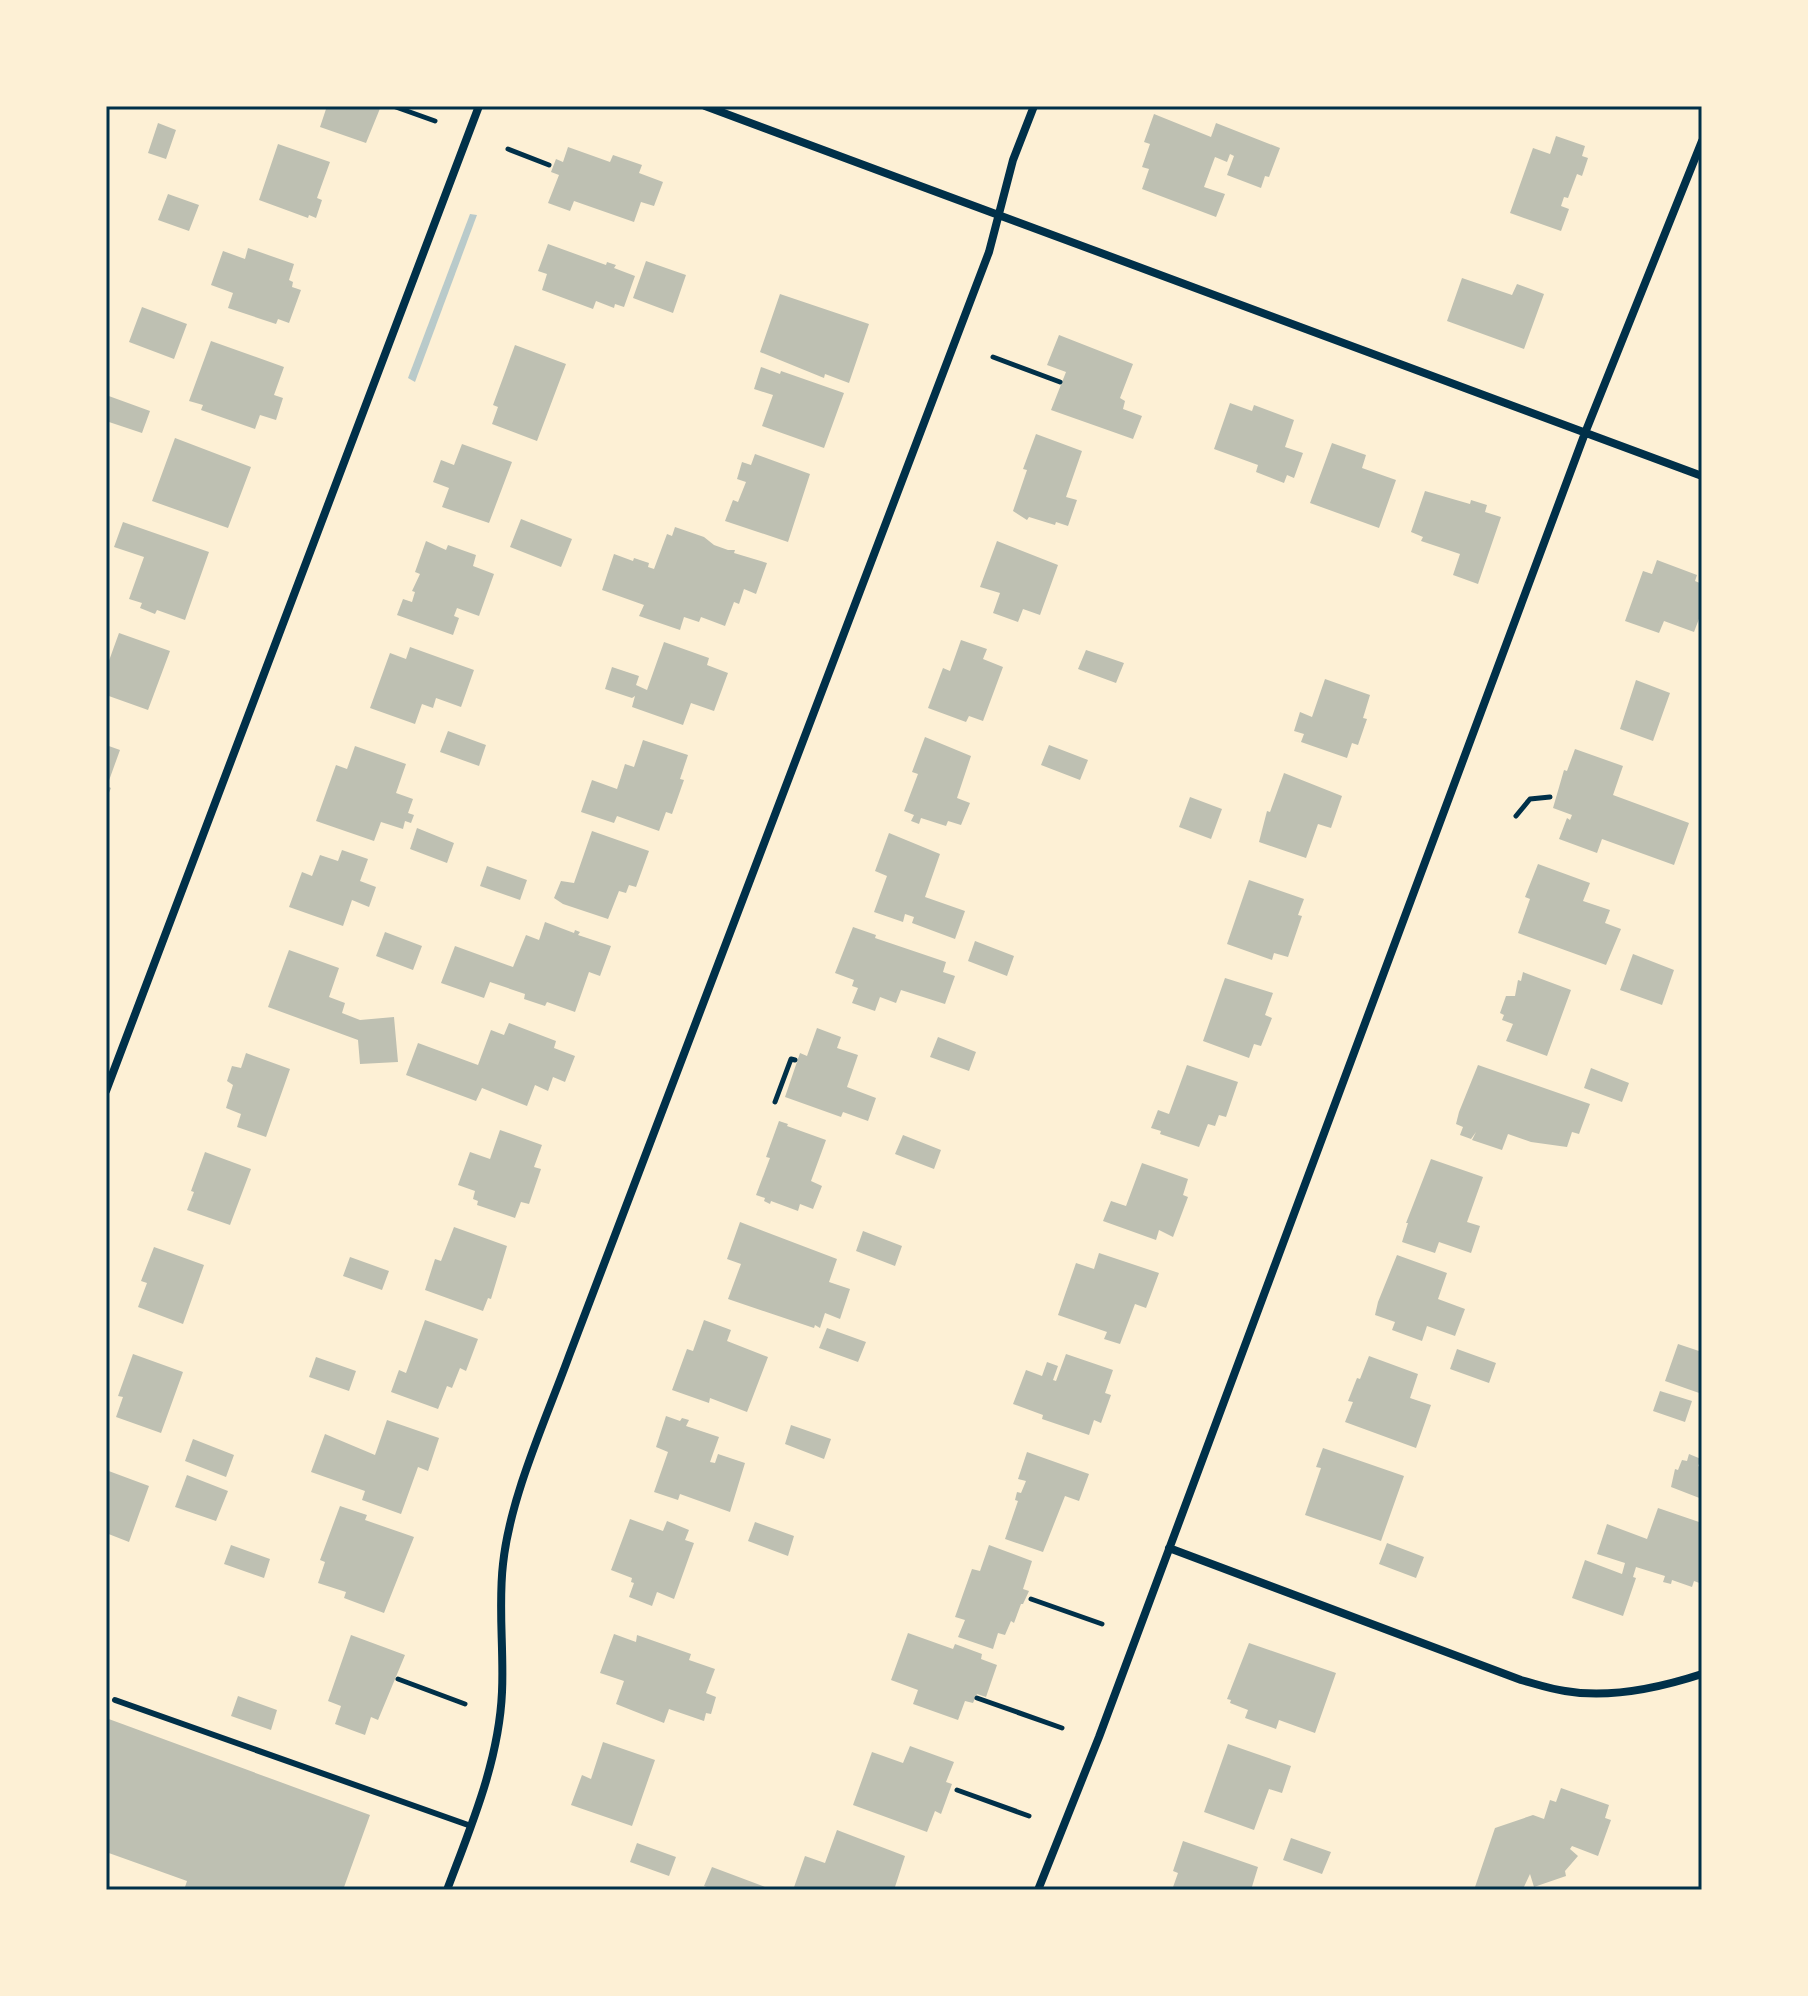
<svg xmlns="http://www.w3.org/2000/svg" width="1808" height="1996" font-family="Helvetica,sans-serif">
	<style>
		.green { fill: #b9caca }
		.building { fill: #bec0b2 }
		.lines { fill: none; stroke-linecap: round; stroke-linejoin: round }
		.path { stroke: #003049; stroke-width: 5 }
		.service { stroke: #003049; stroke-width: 6 }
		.minor { stroke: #003049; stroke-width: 8 }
		.neatline { fill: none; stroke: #003049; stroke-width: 3 }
	</style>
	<rect width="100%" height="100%" fill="#fdf0d5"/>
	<path class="green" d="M470,214L477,215L415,382L408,378Z"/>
	<path class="building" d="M327,106H381L366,143L320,127Z
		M1154,114L1211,137L1216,123L1280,148L1269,177L1265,176L1261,188L1227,175L1234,156L1230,154L1227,162L1215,157L1204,187L1225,194L1216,217L1142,189L1149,169L1142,167L1150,144L1144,142Z
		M158,123L176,130L166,159L148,153Z
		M1556,136L1585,146L1582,156L1588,158L1582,176L1577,174L1568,198L1564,197L1561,206L1569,209L1561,231L1510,213L1533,148L1550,154Z
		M278,144L330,162L317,198L322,200L316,218L309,215L308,218L259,200Z
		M568,147L610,162L613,155L642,165L639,173L663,182L654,206L641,202L634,222L574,201L570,211L548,203L559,175L551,172L556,159L563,162Z
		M168,194L199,205L189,231L158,220Z
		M548,244L606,265L607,262L616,265L614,268L635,276L624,307L615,304L614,308L596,301L593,309L542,290L547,274L538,271Z
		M248,248L294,264L289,280L293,282L292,287L301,290L289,323L278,319L276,324L228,308L233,293L211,285L223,251L245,259Z
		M646,261L686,275L673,313L633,298Z
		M1462,278L1512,295L1517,284L1544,294L1524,349L1447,321Z
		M780,294L869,324L849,383L825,374L824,378L760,352Z
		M142,307L187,324L174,359L129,342Z
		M1059,335L1133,364L1120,398L1125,401L1123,409L1142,416L1133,439L1051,410L1066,372L1047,365Z
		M211,341L284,367L274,395L283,398L276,420L260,415L255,429L201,410L203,405L189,401Z
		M515,345L566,364L537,441L492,424L498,407L493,405Z
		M761,367L780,374L781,371L844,393L824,448L762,426L773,395L754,389Z
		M106,395L150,411L142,433L106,421Z
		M1230,403L1252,411L1254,405L1294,420L1285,447L1303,453L1294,478L1287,475L1284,483L1256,472L1258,465L1214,449Z
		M1036,434L1082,451L1066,497L1077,500L1068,526L1056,522L1055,525L1029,517L1027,520L1013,511L1027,470L1023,469Z
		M175,438L251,467L228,528L152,501Z
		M1332,443L1366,455L1362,468L1396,480L1379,528L1310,503Z
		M462,444L512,462L489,523L442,507L449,488L433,482L441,460L454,465Z
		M755,454L810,474L788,542L725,521L733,500L738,502L746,482L737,479L742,462L751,465Z
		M1425,491L1470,504L1471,500L1487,505L1485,512L1501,517L1478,584L1453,575L1460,554L1421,541L1423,537L1411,532Z
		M521,519L572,539L561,567L510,547Z
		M123,522L209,552L185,620L157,610L155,614L140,608L142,603L129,599L144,557L114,547Z
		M675,527L704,537L714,545L728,550H735L734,553L767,563L756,594L744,589L739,604L734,602L725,626L701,617L699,622L684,617L680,630L639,616L644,605L602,590L614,554L633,561L634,558L649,563L648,567L654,569L667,534L672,536Z
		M426,541L446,550L448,545L476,555L473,566L494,574L479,616L457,608L454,616L459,618L453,635L397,615L403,599L412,602L415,592L412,591L420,574L415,572Z
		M997,541L1058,565L1040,615L1023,609L1018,622L993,613L1000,593L980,587Z
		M1657,560L1697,575L1695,581L1702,584V611L1694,632L1664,621L1659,633L1625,621L1643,571L1652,574Z
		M119,633L170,651L148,710L106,695V669Z
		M961,640L987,649L983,659L1003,667L983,721L969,716L966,722L928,708L943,668L950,671Z
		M664,642L709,658L707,665L728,673L714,711L691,703L683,725L632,707L635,696L632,698L605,689L612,667L639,676L636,685L647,690Z
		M410,647L474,670L461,707L436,698L433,708L422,704L415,724L370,708L390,653L406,659Z
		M1086,650L1124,663L1116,683L1078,669Z
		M1325,679L1370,695L1363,718L1367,719L1358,745L1352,743L1347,758L1301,742L1304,734L1294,731L1300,712L1312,717Z
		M1636,680L1670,693L1653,741L1620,729Z
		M448,731L486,745L479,766L440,752Z
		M925,737L971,756L957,798L970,803L961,825L948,821L946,826L921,818L919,824L911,821L914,815L904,811L918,774L912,772Z
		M643,740L688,755L680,779L684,780L672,814L666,812L659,831L617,816L614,823L581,812L592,780L617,789L625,764L634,767Z
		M106,745L120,750L107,786L111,788L106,800Z
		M1049,745L1088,760L1080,780L1041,765Z
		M355,746L406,764L396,793L413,799L408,813L414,815L411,823L405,821L403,829L381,822L374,841L316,821L336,765L347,769Z
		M1575,749L1623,766L1613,795L1689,823L1674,865L1602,839L1597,853L1559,839L1567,818L1570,820L1572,815L1553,808L1564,770L1567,771Z
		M1284,773L1342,796L1331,828L1318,824L1306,858L1259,842L1267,811L1270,812Z
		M1190,797L1222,809L1211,839L1179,827Z
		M417,828L454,843L447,863L410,849Z
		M592,831L649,851L636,887L629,885L626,893L619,891L608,919L563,904L554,898L561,881L574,883Z
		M889,833L940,854L925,897L965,911L955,939L912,923L914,917L905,914L903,922L874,912L887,876L875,871Z
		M342,850L368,859L360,881L376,887L369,907L352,900L343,926L289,907L302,872L312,876L320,855L338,861Z
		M1538,864L1590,883L1583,901L1610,910L1605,923L1621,929L1606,965L1518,933L1530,899L1525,897Z
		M487,866L527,880L520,900L480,886Z
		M1249,880L1304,899L1298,915L1302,916L1288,957L1274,953L1272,960L1227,944Z
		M545,922L574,933L575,930L580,932L578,935L611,946L600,976L589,972L575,1012L547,1002L545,1006L524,999L525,994L490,982L484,998L441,983L455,946L513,967L526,935L539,940Z
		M853,927L876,935L875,938L946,962L943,972L955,976L945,1004L901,990L896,1003L880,997L875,1011L852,1003L858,988L852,986L854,980L835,973Z
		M385,932L422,946L413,970L376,956Z
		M975,941L1014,956L1007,976L968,961Z
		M289,950L339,968L329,997L345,1003L342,1013L360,1020L394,1017L398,1062L360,1064L358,1040L268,1007Z
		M1633,954L1674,970L1662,1005L1620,990Z
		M1523,972L1571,990L1547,1056L1506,1041L1513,1024L1502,1020L1504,1015L1500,1013L1506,996H1515L1518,980L1521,981Z
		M1225,978L1273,993L1265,1015L1272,1018L1261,1046L1254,1044L1249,1058L1203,1041Z
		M509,1023L556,1041L554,1048L575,1056L565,1082L553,1077L548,1091L535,1085L527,1106L482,1088L476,1101L406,1075L418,1043L478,1065L491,1030L504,1035Z
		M817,1028L841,1037L837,1048L858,1055L847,1087L876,1098L868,1121L843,1112L841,1117L785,1097L800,1053L807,1056Z
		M938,1037L976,1052L969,1071L930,1057Z
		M246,1053L290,1069L266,1137L237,1127L241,1114L226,1108L233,1085L227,1081L232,1066L241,1068Z
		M1187,1065L1238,1082L1226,1117L1219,1115L1215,1126L1208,1124L1199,1147L1160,1134L1161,1131L1151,1128L1158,1110L1169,1114Z
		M1478,1065L1590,1104L1579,1134L1572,1132L1567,1147L1531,1142L1508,1134L1502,1150L1472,1140L1476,1132L1471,1139L1460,1135L1463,1127L1456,1124L1459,1112Z
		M1591,1068L1629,1083L1622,1102L1584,1088Z
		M779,1121L788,1124L787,1126L826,1140L811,1181L822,1186L813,1209L800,1204L798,1211L771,1201L770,1204L764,1201L765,1198L756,1195L770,1158L766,1157Z
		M500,1130L542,1145L534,1167L541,1169L529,1204L521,1202L515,1218L477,1205L478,1201L473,1199L475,1191L458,1185L470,1152L490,1159Z
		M903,1135L941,1150L934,1169L895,1154Z
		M205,1152L251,1169L230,1225L187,1210L194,1192L191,1191Z
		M1431,1159L1483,1177L1467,1222L1480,1226L1471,1253L1439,1242L1435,1253L1402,1242L1408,1223H1406Z
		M1142,1163L1188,1179L1183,1195L1188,1197L1173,1237L1159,1230L1156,1240L1103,1221L1111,1201L1126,1206Z
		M740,1222L837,1259L829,1282L850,1289L840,1319L825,1313L820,1328L815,1325L814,1328L728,1299L741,1264L727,1259Z
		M454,1227L507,1246L491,1299L488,1298L483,1311L425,1290L435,1259L441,1261Z
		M863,1231L902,1246L895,1266L856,1251Z
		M154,1247L204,1265L183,1324L138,1307L147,1283L141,1281Z
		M1099,1253L1159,1273L1146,1308L1135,1304L1120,1344L1104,1339L1107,1332L1058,1315L1076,1263L1094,1269Z
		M1397,1255L1447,1273L1438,1299L1465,1309L1455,1336L1427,1326L1422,1341L1392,1330L1395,1322L1375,1315L1378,1302Z
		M350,1257L389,1271L382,1290L343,1276Z
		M425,1320L478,1339L466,1371L460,1368L452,1388L447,1386L438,1409L391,1392L399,1370L406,1373Z
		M704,1320L731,1330L727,1341L768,1357L747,1412L710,1398L709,1403L672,1390L687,1349L693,1351Z
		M827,1328L866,1342L858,1362L819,1348Z
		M1678,1344L1702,1352V1394L1665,1381Z
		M1457,1349L1496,1363L1489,1383L1450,1369Z
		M133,1354L183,1372L161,1433L116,1417L123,1397L118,1396Z
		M1066,1354L1113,1370L1105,1393L1111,1395L1101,1423L1094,1420L1089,1435L1042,1419L1043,1415L1013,1404L1026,1370L1042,1376L1047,1362L1058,1366L1053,1380L1056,1381Z
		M1369,1356L1418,1374L1410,1398L1431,1405L1416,1448L1345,1422L1353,1402L1348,1401L1357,1378L1360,1379Z
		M316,1357L356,1371L349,1391L309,1377Z
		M1660,1391L1692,1401L1685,1422L1653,1411Z
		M666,1416L680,1421L682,1418L689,1420L686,1426L719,1437L710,1462L715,1463L718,1454L745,1463L730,1512L680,1494L678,1500L654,1492L668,1452L656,1447Z
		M387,1420L439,1438L428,1471L418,1467L401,1514L362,1500L365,1491L311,1472L325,1434L375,1455Z
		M791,1425L831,1439L824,1459L785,1444Z
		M193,1439L234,1455L226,1477L185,1461Z
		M1323,1448L1404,1476L1381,1541L1305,1515L1321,1468L1316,1467Z
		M1027,1452L1089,1474L1079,1501L1065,1496L1043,1552L1005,1539L1018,1501L1015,1500L1017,1492L1021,1493L1026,1481L1018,1479Z
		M1689,1454L1701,1459L1698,1466L1702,1468V1499L1671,1487L1675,1469L1678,1470L1682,1460L1687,1461Z
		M106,1470L149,1486L129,1542L106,1533Z
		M187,1475L228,1491L216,1521L175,1507Z
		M340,1506L367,1515L365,1520L414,1537L384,1613L344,1598L346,1592L318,1583L325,1562L320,1560Z
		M1658,1508L1702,1523V1584L1694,1581L1692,1587L1672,1580L1671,1584L1663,1582L1665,1576L1636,1567L1633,1577L1636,1578L1623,1616L1572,1598L1585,1560L1622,1574L1625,1563L1597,1554L1607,1524L1647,1539Z
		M630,1519L663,1531L667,1521L689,1530L685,1540L694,1543L674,1599L657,1592L652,1606L629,1597L634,1583L631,1582L632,1578L611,1570Z
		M755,1522L794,1536L788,1556L748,1541Z
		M1387,1543L1424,1557L1416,1578L1379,1564Z
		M231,1545L270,1559L264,1578L224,1564Z
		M989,1545L1032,1561L1023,1589L1029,1591L1023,1604H1021L1014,1623L1011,1621L1005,1635L998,1633L993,1649L958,1637L965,1620L955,1617L972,1569L980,1571Z
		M908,1633L953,1649L955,1644L982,1654L981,1659L997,1665L986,1697L977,1694L973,1703L965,1701L958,1720L913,1704L918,1690L891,1680Z
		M614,1634L636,1642L637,1635L691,1654L689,1660L715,1669L706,1693L716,1697L711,1714L706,1713L704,1721L669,1709L664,1723L616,1704L624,1681L600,1673Z
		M351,1635L405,1655L378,1720L371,1717L365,1735L335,1724L341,1706L328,1701Z
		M1249,1643L1336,1673L1315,1733L1279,1720L1276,1729L1245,1718L1248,1710L1230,1703L1231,1700L1227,1699Z
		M238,1696L277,1710L271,1730L231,1716Z
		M106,1718L370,1815L343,1890H184L187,1881L106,1852Z
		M603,1742L655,1760L632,1826L571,1805L582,1775L591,1779Z
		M1228,1744L1291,1766L1282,1793L1269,1789L1254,1830L1204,1812Z
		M910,1746L954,1762L946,1782L952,1784L941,1814L935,1811L927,1832L853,1805L872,1752L903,1763Z
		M1561,1788L1609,1805L1605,1818L1611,1820L1598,1856L1572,1846L1570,1849L1578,1856L1565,1871L1566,1876L1534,1887L1530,1874L1523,1889L1513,1887L1512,1890H1474L1495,1828L1533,1815L1544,1819L1550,1800L1556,1802Z
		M837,1830L905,1856L894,1890H793L805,1856L825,1863Z
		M1291,1838L1331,1852L1322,1874L1283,1860Z
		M1183,1841L1258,1867L1251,1890H1172L1178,1873L1173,1871Z
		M637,1843L676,1857L669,1876L630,1862Z
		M712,1867L765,1887L764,1890H715L704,1886Z"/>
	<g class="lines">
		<path class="path" d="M393,106L435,121
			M508,149L549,165
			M993,357L1060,382
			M1516,816L1530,799L1550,797
			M775,1102L791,1059L795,1060
			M1031,1599L1102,1624
			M398,1679L465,1704
			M977,1698L1062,1728
			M957,1790L1029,1816"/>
		<path class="service" d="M115,1700L471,1826"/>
		<path class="minor" d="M705,106L1702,476
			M106,1091L479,106
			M1169,1548L1521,1680C1536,1684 1550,1689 1565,1691C1610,1699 1659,1688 1702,1674
			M447,1890C471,1826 499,1761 502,1692C504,1649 498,1606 503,1564C510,1497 546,1419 569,1356L989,252L1013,160L1034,106
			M1038,1890L1099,1737L1585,433L1702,141"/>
	</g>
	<rect width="1808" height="1996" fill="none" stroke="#fdf0d5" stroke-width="216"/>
	<rect x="108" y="108" width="1592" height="1780" class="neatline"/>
</svg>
